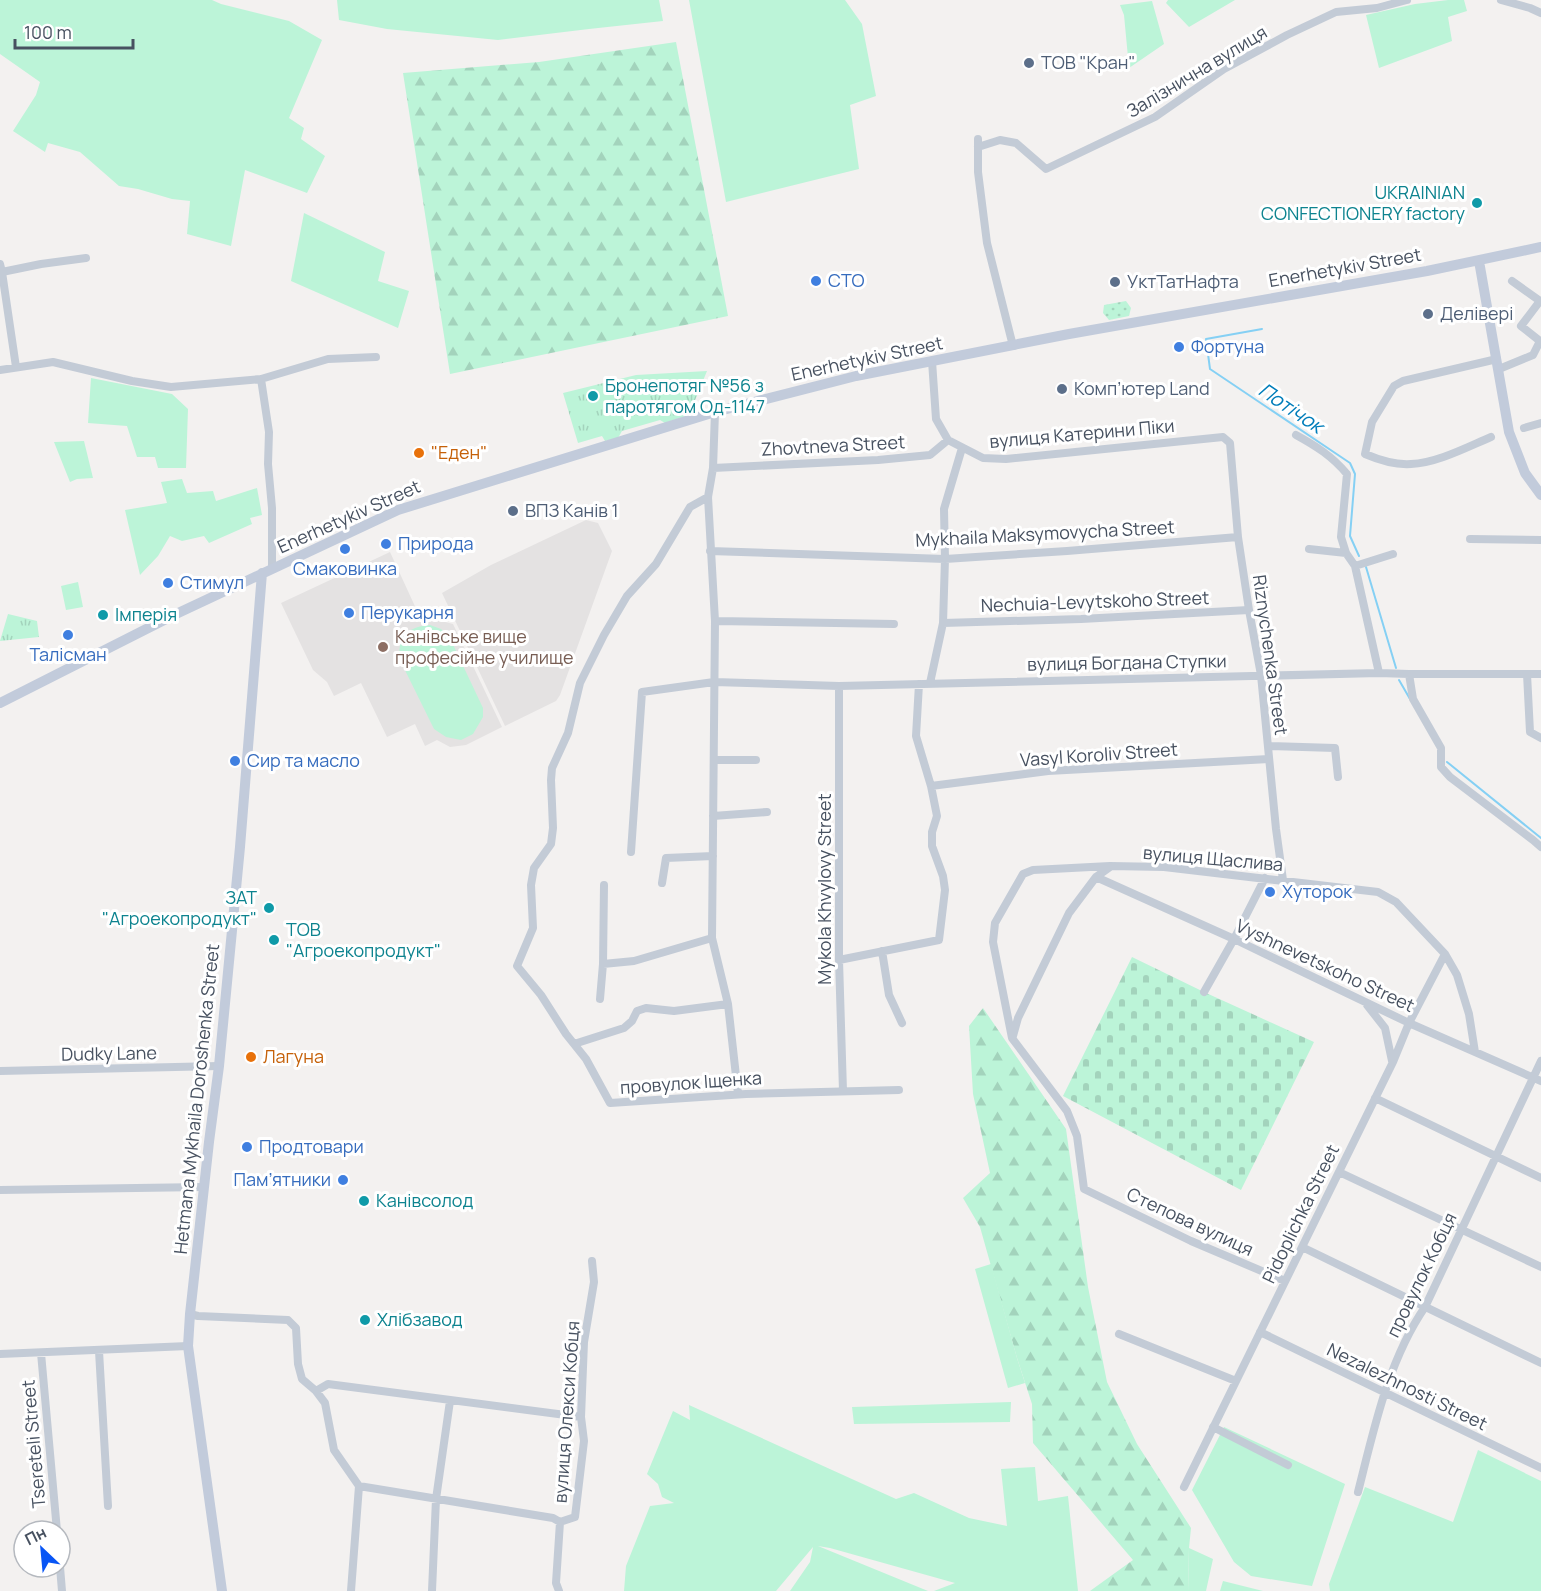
<svg xmlns="http://www.w3.org/2000/svg" width="1541" height="1591" font-family="Manrope,sans-serif">
	<style>
		.education { fill: #e4e2e2 }
		.grass { fill: url(#grass-dots) }
		.forest { fill: url(#forest-firs) }
		.cemetery { fill: url(#cemetery-stones) }
		.park { fill: url(#park-tufts) }
		.garden { fill: #bcf4d8 }
		.lines { fill: none; stroke-linecap: round; stroke-linejoin: round }
		.stream { stroke: #85d0f4; stroke-width: 2 }
		.street { stroke: #c3cbd6; stroke-width: 8 }
		.secondary { stroke: #c2cbdb; stroke-width: 10 }
		.service-dot { fill: #5c6f8a; stroke: #fff; stroke-width: 2 }
		.culture-dot { fill: #0f9aa8; stroke: #fff; stroke-width: 2 }
		.shop-dot { fill: #3f7fe0; stroke: #fff; stroke-width: 2 }
		.food-dot { fill: #e8710a; stroke: #fff; stroke-width: 2 }
		.education-dot { fill: #8d6e63; stroke: #fff; stroke-width: 2 }
		.labels { text-anchor: middle; stroke-width: 6; stroke-linejoin: round; paint-order: stroke }
		.service-label { font-size: 18px; fill: #4e5e75; stroke: #fff; text-anchor: start }
		.street-label { font-size: 18px; fill: #475160; stroke: #fff }
		.culture-label { font-size: 18px; fill: #0d838f; stroke: #fff; text-anchor: start }
		.shop-label { font-size: 18px; fill: #366cbe; stroke: #fff; text-anchor: start }
		.food-label { font-size: 18px; fill: #c56008; stroke: #fff; text-anchor: start }
		.education-label { font-size: 18px; fill: #785e54; stroke: #fff; text-anchor: start }
		.water-label { font-size: 20px; font-style: italic; fill: #007dba; stroke: #fff }
	</style>
	<defs>
		<pattern id="grass-dots" width="8" height="8" patternUnits="userSpaceOnUse" patternTransform="scale(1.5)"><rect width="8" height="8" fill="#bcf4d8"/><path d="M2 2h.1M6 6h.1" fill="none" stroke="#a3d3bc" stroke-width="1.8" stroke-linecap="round"/></pattern>
		<pattern id="forest-firs" width="22" height="20" patternUnits="userSpaceOnUse" patternTransform="scale(1.5)"><rect width="22" height="20" fill="#bcf4d8"/><path d="M5 1l3.5 6h-7zM16 11l3.5 6h-7z" fill="#a3d3bc"/></pattern>
		<pattern id="cemetery-stones" width="16" height="16" patternUnits="userSpaceOnUse" patternTransform="scale(1.5)"><rect width="16" height="16" fill="#bcf4d8"/><path d="M2 7V4a2 2 0 0 1 4 0v3zM10 15v-3a2 2 0 0 1 4 0v3z" fill="#a3d3bc"/></pattern>
		<pattern id="park-tufts" width="24" height="20" patternUnits="userSpaceOnUse" patternTransform="scale(1.5)"><rect width="24" height="20" fill="#bcf4d8"/><path d="M3 7l-1-3M5 7V3M7 7l1-3M15 17l-1-3M17 17v-4M19 17l1-3" fill="none" stroke="#a3d3bc"/></pattern>
	</defs>
	<rect width="100%" height="100%" fill="#f3f1f0"/>
	<path class="education" d="M586,520L598,523L612,551L560,695L556,701L505,726L442,593L491,565Z
		M390,552L419,615L453,624L502,727L466,745L450,747L437,740L425,746L415,724L387,737L361,683L334,696L327,682L313,670L281,603Z"/>
	<path class="grass" d="M1126,301L1131,308L1129,316L1109,320L1103,313L1104,305Z"/>
	<path class="forest" d="M676,42L728,316L450,374L403,73L539,62Z
		M983,1008L1066,1129L1088,1287L1107,1382L1137,1444L1191,1528L1189,1548L1188,1591H1090L1133,1560L1033,1443L1032,1404L1017,1358L980,1227L963,1198L990,1173L973,1094L969,1026Z"/>
	<path class="cemetery" d="M1132,957L1204,992L1314,1042L1241,1190L1063,1096Z"/>
	<path class="park" d="M707,371L689,415L665,423L660,420L622,431L618,438L605,441L602,436L578,443L563,393L636,375Z
		M8,614L37,621L39,637L0,641Z"/>
	<path class="garden" d="M0,0H212L221,4L289,21L322,40L289,118L304,128L301,139L325,156L307,193L245,170L231,246L187,234L190,201L172,199L138,189L119,186L80,152L48,143L45,152L13,131L36,95L40,82L0,54Z
		M337,0H659L663,21L589,29L498,40L387,29L339,20Z
		M689,0H845L862,24L876,96L850,105L859,169L726,202Z
		M1168,0H1235L1189,27L1166,3Z
		M1448,0H1464L1467,11L1448,17L1452,41L1379,68L1366,15L1415,4Z
		M1152,1L1164,44L1129,68L1124,15L1120,5Z
		M304,213L385,252L378,281L409,291L398,328L291,281Z
		M91,378L172,394L188,409L186,468H158L155,457H137L127,426L88,423Z
		M84,441L93,478L77,479L70,482L54,442Z
		M182,479L187,493L213,491L216,501L257,488L262,515L250,518L252,524L209,543L204,536L182,541L170,536L158,556L140,575L125,510L167,503L161,482Z
		M78,582L83,607L66,610L61,586Z
		M430,625L441,629L449,636L483,708V717L473,734L461,740L446,737L434,729L399,658C399,635 408,627 430,625Z
		M991,1264L1017,1358L1025,1383L1008,1388L975,1269Z
		M1011,1402L1010,1422L854,1424L852,1407Z
		M689,1405L896,1499L914,1493L969,1518L1007,1526L1001,1469L1035,1467L1038,1501L1068,1496L1078,1591H934L955,1583L830,1548L818,1546L928,1591H790L810,1562L813,1547L776,1591H624L626,1566L650,1506L674,1503L662,1497L658,1484L647,1474L673,1411L690,1420Z
		M1224,1427L1345,1484L1312,1586L1251,1576L1234,1562L1192,1490Z
		M1478,1450L1541,1481V1591H1330L1329,1584L1365,1487L1453,1522Z
		M1189,1548L1213,1559L1206,1591H1188Z
		M1223,1581L1263,1591H1220Z"/>
	<g class="lines">
		<path class="stream" d="M1262,329L1206,339L1210,369L1350,463L1355,474L1350,536L1359,556
			M1366,567L1396,668
			M1399,680L1410,699
			M1447,762L1541,838"/>
		<path class="street" d="M1501,0L1530,8L1541,13
			M978,139V172L987,243L1013,346
			M978,147L1000,140L1016,143L1046,169L1155,117L1224,69L1287,35L1336,12L1377,8L1407,0
			M0,264L2,272L16,367
			M2,272L41,264L86,258
			M932,361L936,419L948,440L983,458L1006,459L1223,437L1230,443L1238,537L1249,610L1261,675L1276,829L1283,880
			M1499,369L1533,355L1540,341L1521,326L1540,301L1512,281
			M0,370L53,362L132,381L171,387L261,379L328,359L376,357
			M261,379L269,432L268,464L272,508V569
			M715,412L713,468L708,497L715,621L712,938L728,1004L738,1094
			M1524,428L1541,423
			M1296,435C1316,446 1332,456 1347,474L1341,537L1346,553L1355,566L1379,673
			M1491,437C1467,447 1437,463 1411,464C1396,465 1379,460 1365,454L1372,422L1394,386L1403,381L1497,359
			M713,468L878,460L930,455L948,440
			M708,497L690,507L656,564L627,596L604,635L580,683L568,733L552,768L551,780L553,828L551,844L534,868L531,885L533,928L517,966L541,995L566,1034L586,1059L610,1103L746,1094L899,1090
			M1470,539L1541,540
			M1309,549L1346,553
			M710,551L945,559L1067,551L1238,537
			M1355,566L1393,554
			M715,621L894,624
			M943,623L1081,619L1249,610
			M1409,674L1413,699L1441,748V767L1450,777L1533,840L1541,847
			M1527,674L1530,732L1541,738
			M930,683L943,623L945,559L944,509L962,448
			M839,686V960L843,1091
			M1268,746L1335,748L1338,777
			M714,760H756
			M931,786L1048,771L1269,759
			M713,816L767,812
			M631,852L642,692L714,682L839,686L1379,673L1409,674H1541
			M1096,877L1234,939L1409,1023L1541,1081
			M662,883L666,858L713,856
			M882,951L889,995L902,1023
			M839,960L939,940L945,890L943,876L932,846V832L937,816L931,786L916,736L919,684
			M603,964L634,961L712,938
			M1204,992L1234,939L1265,878
			M600,999L603,964L604,885
			M1367,1005L1385,1028L1392,1061
			M1013,1036L1018,1018L1069,913L1096,877L1110,867
			M574,1044L624,1028L632,1021L637,1011L646,1008L674,1011L728,1004
			M0,1071L219,1066
			M1375,1098L1541,1178
			M1339,1172L1541,1267
			M0,1190L204,1187
			M1302,1247L1541,1363
			M1285,1281L1191,1241L1084,1189L1077,1136L1067,1111L1012,1038L993,942L995,923L1023,874L1033,870L1110,866L1164,867L1378,892L1396,902L1445,954L1457,975L1469,1014L1475,1052
			M190,1314L198,1316L288,1320L296,1328L298,1364L302,1379L316,1391L325,1403L334,1450L359,1486L351,1591
			M1260,1332L1541,1468
			M1119,1334L1236,1381
			M99,1351L108,1506
			M41,1353L57,1531
			M0,1354L188,1346
			M316,1391L328,1384L581,1417
			M1213,1427L1288,1465
			M359,1486L553,1518L560,1522
			M1184,1487L1393,1062L1409,1023L1445,954
			M1358,1492C1374,1429 1388,1361 1425,1307L1541,1061
			M60,1567L62,1591
			M432,1591L436,1499L450,1401
			M559,1591L556,1583L560,1522L575,1517L584,1441L581,1417L584,1342L594,1282L592,1261"/>
		<path class="secondary" d="M1479,261L1509,432L1525,473L1541,495
			M0,703L176,614L398,510L715,412L856,376L1069,334L1427,271L1541,247
			M222,1591L188,1346L190,1314L209,1142L219,1066L240,847L262,573"/>
	</g>
	<g class="service-dot">
		<circle cx="1029" cy="63" r="6"/>
		<circle cx="1115" cy="282" r="6"/>
		<circle cx="1428" cy="314" r="6"/>
		<circle cx="1062" cy="389" r="6"/>
		<circle cx="513" cy="511" r="6"/>
	</g>
	<g class="culture-dot">
		<circle cx="1477" cy="203" r="6"/>
		<circle cx="593" cy="396" r="6"/>
		<circle cx="103" cy="615" r="6"/>
		<circle cx="269" cy="908" r="6"/>
		<circle cx="274" cy="940" r="6"/>
		<circle cx="364" cy="1201" r="6"/>
		<circle cx="365" cy="1320" r="6"/>
	</g>
	<g class="shop-dot">
		<circle cx="816" cy="281" r="6"/>
		<circle cx="1179" cy="347" r="6"/>
		<circle cx="386" cy="544" r="6"/>
		<circle cx="345" cy="549" r="6"/>
		<circle cx="168" cy="583" r="6"/>
		<circle cx="349" cy="613" r="6"/>
		<circle cx="68" cy="635" r="6"/>
		<circle cx="235" cy="761" r="6"/>
		<circle cx="1270" cy="892" r="6"/>
		<circle cx="247" cy="1147" r="6"/>
		<circle cx="343" cy="1180" r="6"/>
	</g>
	<g class="food-dot">
		<circle cx="419" cy="453" r="6"/>
		<circle cx="251" cy="1057" r="6"/>
	</g>
	<circle class="education-dot" cx="383" cy="647" r="6"/>
	<g class="labels">
		<g class="service-label">
			<text x="1041" y="69">ТОВ "Кран"</text>
			<text x="1127" y="288">УктТатНафта</text>
			<text x="1440" y="320">Делівері</text>
			<text x="1074" y="395">Комп’ютер Land</text>
			<text x="525" y="517">ВПЗ Канів 1</text>
		</g>
		<g class="street-label">
			<text transform="translate(1197 72) rotate(-31)" y="6">Залізнична вулиця</text>
			<text transform="translate(1345 268) rotate(-10)" y="6">Enerhetykiv Street</text>
			<text transform="translate(867 359) rotate(-12)" y="6">Enerhetykiv Street</text>
			<text transform="translate(1082 434) rotate(-5)" y="6">вулиця Катерини Піки</text>
			<text transform="translate(833 446) rotate(-3)" y="6">Zhovtneva Street</text>
			<text transform="translate(349 517) rotate(-24)" y="6">Enerhetykiv Street</text>
			<text transform="translate(1045 534) rotate(-3)" y="6">Mykhaila Maksymovycha Street</text>
			<text transform="translate(1095 602) rotate(-2)" y="6">Nechuia-Levytskoho Street</text>
			<text transform="translate(1270 655) rotate(82)" y="6">Riznychenka Street</text>
			<text transform="translate(1127 663) rotate(-1)" y="6">вулиця Богдана Ступки</text>
			<text transform="translate(1099 755) rotate(-4)" y="6">Vasyl Koroliv Street</text>
			<text transform="translate(1213 859) rotate(5)" y="6">вулиця Щаслива</text>
			<text transform="translate(825 889) rotate(-90)" y="6">Mykola Khvylovy Street</text>
			<text transform="translate(1325 966) rotate(25)" y="6">Vyshnevetskoho Street</text>
			<text transform="translate(109 1054) rotate(-1)" y="6">Dudky Lane</text>
			<text transform="translate(691 1083) rotate(-4)" y="6">провулок Іщенка</text>
			<text transform="translate(197 1099) rotate(-84)" y="6">Hetmana Mykhaila Doroshenka Street</text>
			<text transform="translate(1301 1214) rotate(-64)" y="6">Pidoplichka Street</text>
			<text transform="translate(1190 1222) rotate(25)" y="6">Степова вулиця</text>
			<text transform="translate(1422 1275) rotate(-64)" y="6">провулок Кобця</text>
			<text transform="translate(1407 1387) rotate(26)" y="6">Nezalezhnosti Street</text>
			<text transform="translate(567 1412) rotate(-86)" y="6">вулиця Олекси Кобця</text>
			<text transform="translate(34 1444) rotate(-95)" y="6">Tsereteli Street</text>
		</g>
		<g class="culture-label">
			<text x="1465" y="199" text-anchor="end">UKRAINIAN<tspan x="1465" dy="21">CONFECTIONERY factory</tspan></text>
			<text x="605" y="392">Бронепотяг №56 з<tspan x="605" dy="21">паротягом Од-1147</tspan></text>
			<text x="115" y="621">Імперія</text>
			<text x="257" y="904" text-anchor="end">ЗАТ<tspan x="257" dy="21">"Агроекопродукт"</tspan></text>
			<text x="286" y="936">ТОВ<tspan x="286" dy="21">"Агроекопродукт"</tspan></text>
			<text x="376" y="1207">Канівсолод</text>
			<text x="377" y="1326">Хлібзавод</text>
		</g>
		<g class="shop-label">
			<text x="828" y="287">СТО</text>
			<text x="1191" y="353">Фортуна</text>
			<text x="398" y="550">Природа</text>
			<text x="345" y="575" text-anchor="middle">Смаковинка</text>
			<text x="180" y="589">Стимул</text>
			<text x="361" y="619">Перукарня</text>
			<text x="68" y="661" text-anchor="middle">Талісман</text>
			<text x="247" y="767">Сир та масло</text>
			<text x="1282" y="898">Хуторок</text>
			<text x="259" y="1153">Продтовари</text>
			<text x="331" y="1186" text-anchor="end">Пам’ятники</text>
		</g>
		<g class="food-label">
			<text x="431" y="459">"Еден"</text>
			<text x="263" y="1063">Лагуна</text>
		</g>
		<g class="education-label">
			<text x="395" y="643">Канівське вище<tspan x="395" dy="21">професійне училище</tspan></text>
		</g>
		<g class="water-label">
			<text transform="translate(1291 408) rotate(34)" y="7">Потічок</text>
		</g>
	</g>
	<g transform="translate(42 1549) rotate(334)"><circle r="28" fill="#ffffff" stroke="#b5b9bf" stroke-width="1.5"/>
	<path d="M0-4.5L10 22L0 15L-10 22Z" fill="#0855f5"/>
	<text y="-9" font-size="16" font-weight="bold" text-anchor="middle" fill="#475160">Пн</text>
	</g>
	<path d="M15 39v9h118v-9" fill="none" stroke="#475160" stroke-width="3"/>
	<text x="24" y="39" font-size="18" fill="#475160" stroke="#ffffff" stroke-width="4.5" paint-order="stroke">100 m</text>
</svg>
